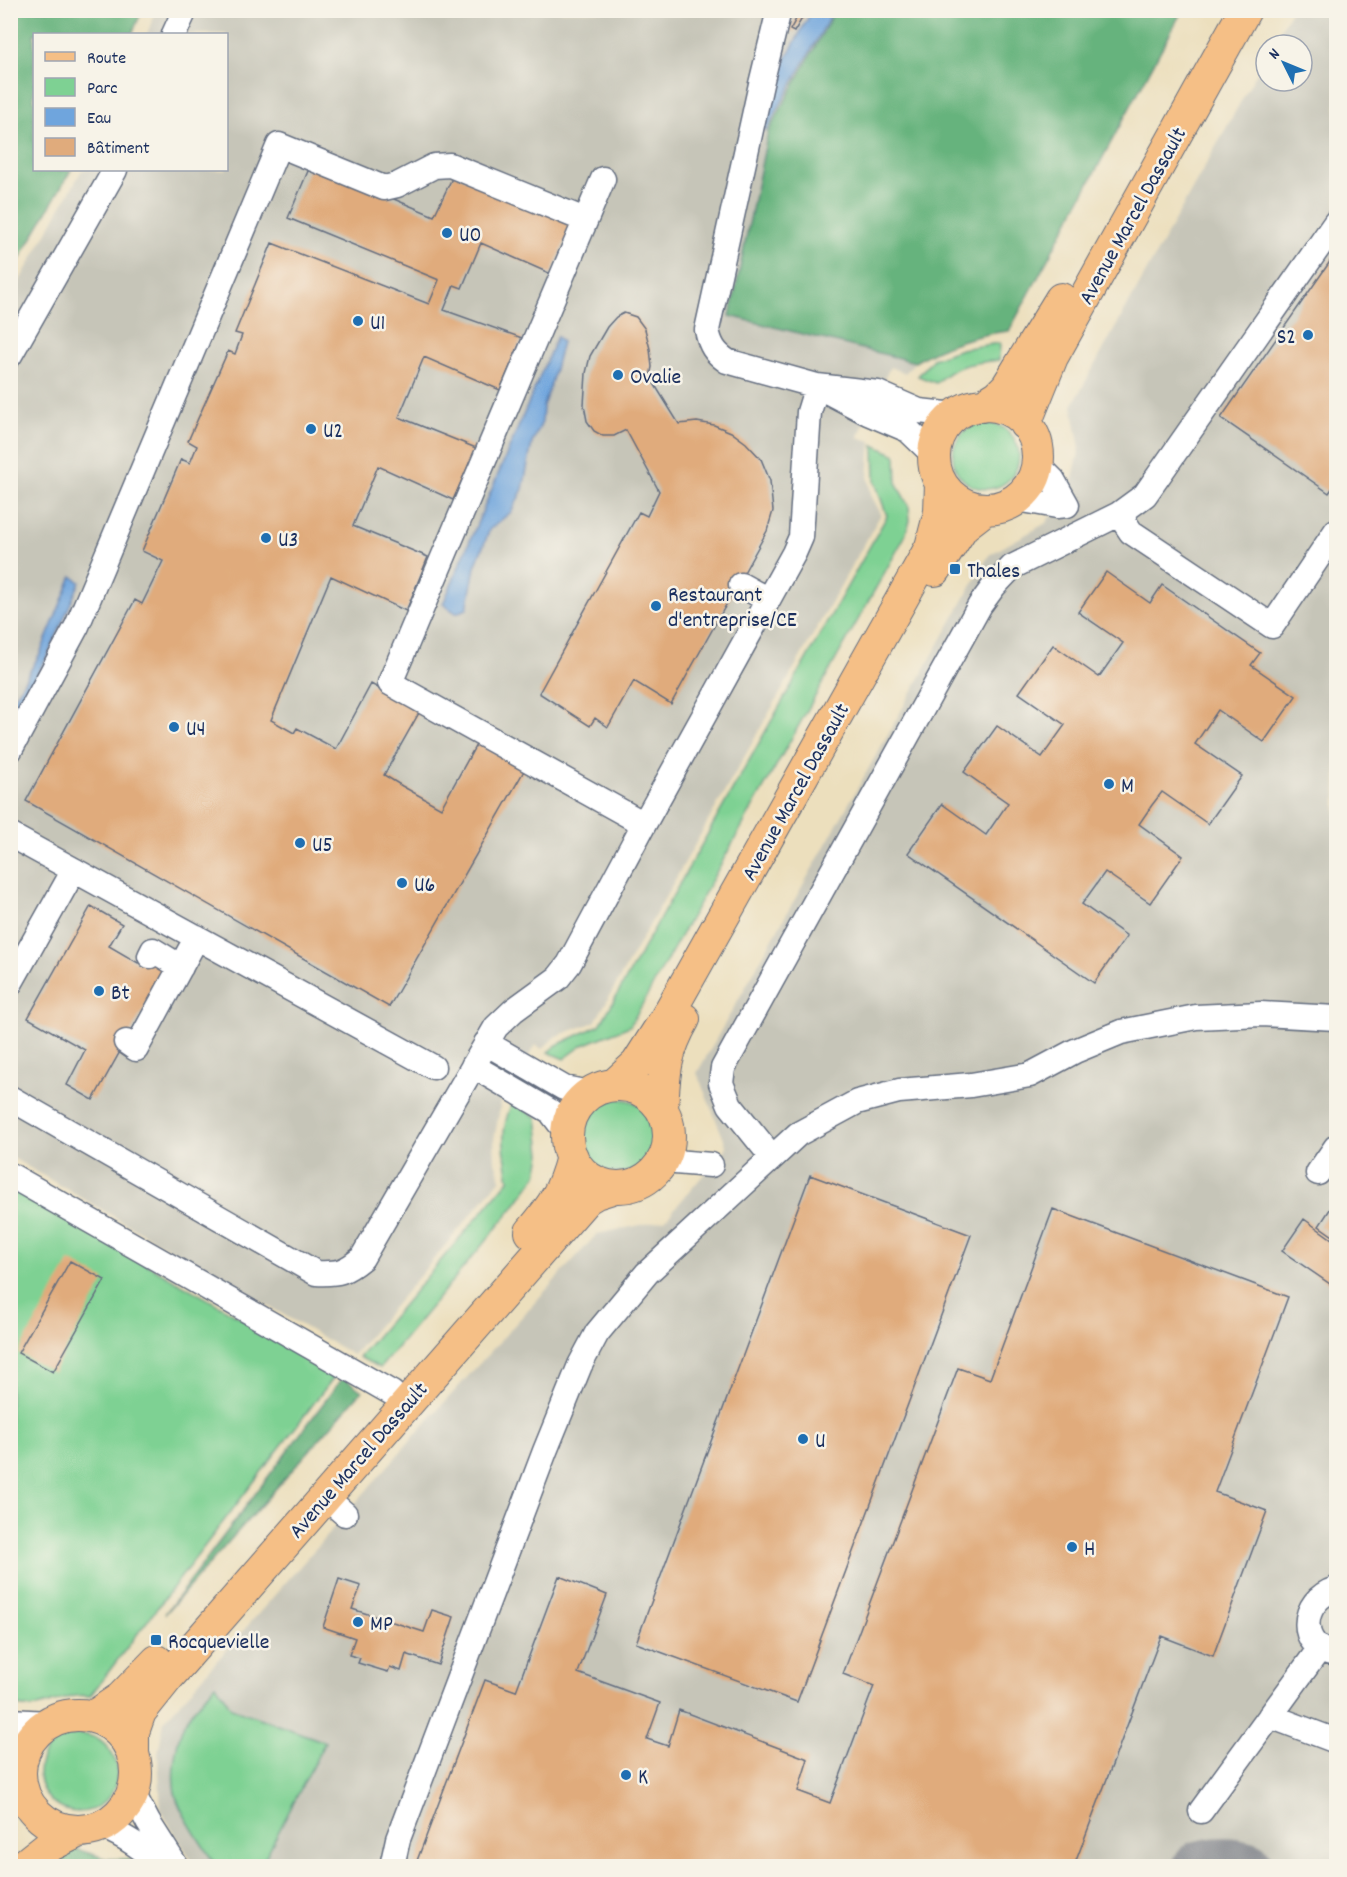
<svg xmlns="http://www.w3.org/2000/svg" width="1347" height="1877" font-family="Dekko,sans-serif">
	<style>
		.industrial { fill: #c6c5b8 }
		.green { fill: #7ed193; stroke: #4c8078; stroke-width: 1.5 }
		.forest { fill: #66b37d; stroke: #40716e; stroke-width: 1.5 }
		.water { fill: #6fa5dd; stroke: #456a9e; stroke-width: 1.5 }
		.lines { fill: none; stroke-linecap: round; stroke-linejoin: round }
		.taxiway { stroke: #84878e; stroke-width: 50 }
		.building { fill: #e0ab7c }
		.minor-casing { stroke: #646d7f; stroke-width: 27 }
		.major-casing { stroke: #646d7f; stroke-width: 34 }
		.minor { stroke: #fff; stroke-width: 24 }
		.major { stroke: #f5bf86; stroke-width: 32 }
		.poi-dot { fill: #1f6fb2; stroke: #f7f3e8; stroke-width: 2 }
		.labels { text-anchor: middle; stroke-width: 5; stroke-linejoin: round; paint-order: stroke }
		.street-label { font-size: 22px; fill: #1b2f5e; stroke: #f7f3e8 }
		.poi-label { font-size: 22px; fill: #1b2f5e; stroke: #f7f3e8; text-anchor: start }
	</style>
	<rect width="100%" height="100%" fill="#f7f3e8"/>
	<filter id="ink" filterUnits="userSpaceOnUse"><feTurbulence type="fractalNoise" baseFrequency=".0167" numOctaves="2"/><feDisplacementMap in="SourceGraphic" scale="12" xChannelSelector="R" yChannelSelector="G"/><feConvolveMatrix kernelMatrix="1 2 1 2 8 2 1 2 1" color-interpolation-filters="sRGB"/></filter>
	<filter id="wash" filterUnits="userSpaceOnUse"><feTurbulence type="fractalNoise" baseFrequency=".008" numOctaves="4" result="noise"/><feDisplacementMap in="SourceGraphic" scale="24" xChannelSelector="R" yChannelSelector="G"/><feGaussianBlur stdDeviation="1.35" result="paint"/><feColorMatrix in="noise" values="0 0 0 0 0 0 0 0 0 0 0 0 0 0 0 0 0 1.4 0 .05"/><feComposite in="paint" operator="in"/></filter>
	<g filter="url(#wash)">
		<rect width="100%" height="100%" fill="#ecdfbd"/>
		<path class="industrial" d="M156,11H835L768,132L730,316L915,362L905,373L890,367L858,437L871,441L868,476L871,495L881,514L595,1022L556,1036L542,1049L536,1045L502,1098L494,1139L495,1162L501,1179L353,1355L11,1157V296L82,170H226V34H147Z
			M1291,11H1336V1866H195L161,1811L158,1754L164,1721L431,1417L597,1234L665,1220L727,1147L697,1073L989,555L1046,523L1072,482L1080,448L1072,406L1266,56V81H1302V45H1272Z"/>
		<path class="green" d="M1000,343L999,360C973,363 955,364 936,383L918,376L933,359L961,349Z
			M953 456a33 33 0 1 1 66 0a33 33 0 1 1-66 0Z
			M874,445L896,455L897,484L909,507L910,521L904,538L630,1026L583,1045L564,1059L548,1052L557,1045L600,1025L887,516L875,482Z
			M582 1136a37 37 0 1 1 74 0a37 37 0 1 1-74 0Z
			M512,1103L537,1117L541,1154L537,1175L513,1208L380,1368L359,1357L509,1180C504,1150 499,1132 512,1103Z
			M10,1186L337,1373L90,1696C86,1696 80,1695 76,1696C52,1700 35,1715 10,1703Z
			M216,1684L231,1708L325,1742L263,1862L269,1866H216C205,1848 185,1821 178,1802C169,1781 175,1745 184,1724C191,1710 206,1696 216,1684Z
			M39 1773a39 39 0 1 1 78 0a39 39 0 1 1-78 0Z"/>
		<path class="forest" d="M11,10L142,11L132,34H34V170H71L11,274Z
			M835,11H1182L1009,331C974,335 944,344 915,362L730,316L768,132Z
			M343,1377L362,1391L165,1614Z
			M76,1849L107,1859H128L133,1866H37Z"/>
		<path class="water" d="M812,11H833L766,130L763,127L773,82Z
			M557,336L562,342L551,384L543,406L542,422L532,443L523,489L511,512L490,529L475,567L467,609L456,613L443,604Z
			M72,576L80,582L47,657L11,719V704L40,654Z"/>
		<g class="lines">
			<path class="taxiway" d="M1198,1866C1215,1861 1232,1861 1248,1866"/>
		</g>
		<g id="blocks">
			<path class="building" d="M801,10H807L794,32L790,30Z
				M311,164L434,216L454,174L573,223L551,274L481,243L462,288L454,285L444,310L522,338L500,390L424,357L399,417L476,448L453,500L378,466L353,526L428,557L406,611L331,576L271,720L294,733L297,728L336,749L371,684L420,711L384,775L402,786L441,808L477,743L525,769L389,1007L26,801L135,600L142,604L163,561L142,551L181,459L190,463L197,446L188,441L228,351L235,354L242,335L235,333L272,243L429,304L439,280L288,218Z
				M1336,253V483L1329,493L1221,418Z
				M624,313L636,317L645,329L650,349L652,367L650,377L679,424L697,422L714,425L731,432L746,443L761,459L770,481L773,511L767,531L671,704L634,681L608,727L595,718L590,726L539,693L639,512L647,516L659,491L626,430L614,436H603L594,431L587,421L584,405L586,373L590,356L607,327L616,317Z
				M1106,572L1150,603L1162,585L1260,653L1251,665L1296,696L1264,742L1218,710L1195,744L1242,776L1208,824L1162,792L1152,805L1139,824L1183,856L1150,903L1105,872L1082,904L1127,936L1094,983L908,853L942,804L986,835L1008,803L964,772L997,726L1042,757L1065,725L1019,693L1053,645L1099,677L1123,643L1078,612Z
				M91,906L122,924L109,946L138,963L142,954L166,969L93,1100L67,1085L85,1050L28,1018Z
				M810,1175L971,1235L797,1702L636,1643Z
				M1336,1200V1238L1319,1226Z
				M1053,1209L1288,1297L1215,1492L1267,1511L1213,1656L1161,1636L1074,1866H415L485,1680L516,1691L559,1576L607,1595L578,1673L660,1703L647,1739L668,1746L679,1710L808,1759L798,1791L830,1803L874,1686L843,1674L958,1368L990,1379Z
				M1304,1219L1336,1242V1288L1282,1251Z
				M70,1261L105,1280L53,1372L18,1353Z
				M339,1579L361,1586L352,1609L424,1632L432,1610L454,1617L438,1665L406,1654L401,1671L390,1667L388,1672L358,1663L360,1658L349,1655L355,1638L323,1627Z"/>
		</g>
	</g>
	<g filter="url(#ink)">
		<use href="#blocks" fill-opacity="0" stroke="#646d7f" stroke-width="1.5"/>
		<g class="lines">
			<defs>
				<path id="minor" d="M174,34L185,10
					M603,179L390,683L644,824
					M10,355L115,170
					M934,455L908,430L868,413L817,386L878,393L919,411L956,415
					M1017,499L1057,506L1067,505L1053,480L1037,464
					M1119,514L1131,532L1272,626L1336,531
					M741,585L768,600
					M10,750L77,626L279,145L384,188L397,185L434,166L450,165L585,220
					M10,835L433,1067
					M150,956L153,950L181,967
					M10,984L74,870
					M126,1042L136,1049L197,937
					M486,1043L564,1088L590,1093
					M473,1066L550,1111L567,1133
					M10,1098L316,1273C339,1274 345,1272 362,1258L496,1027L514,1010L558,978L569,964L644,824L794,553L801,537L809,412L817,386L727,361C715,353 710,345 707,330L761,84L779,10
					M772,1157L730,1105L721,1083L723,1068L980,605L994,586L1012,567L1119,514L1145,495L1336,222
					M663,1161L711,1165
					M1318,1173L1336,1147
					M10,1175L392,1393
					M325,1497L345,1514
					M1336,1589C1299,1600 1297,1649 1336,1654
					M1270,1716L1336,1741
					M10,1721L49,1723
					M10,1730L20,1763
					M132,1791L148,1822L176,1866
					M1201,1811L1320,1648
					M101,1826C127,1837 142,1848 163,1866
					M392,1866L398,1839L545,1451L580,1365L597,1333L647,1273L798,1134L857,1102L899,1091L971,1085L1030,1075L1075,1051L1121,1032L1196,1017L1261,1014L1336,1018"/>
				<path id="major" d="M934 457a52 52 0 1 1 104 0a52 52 0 1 1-104 0Z
					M982,406L998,396L1007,387L1061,299
					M1025,424L1052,357L1245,10
					M935,570L963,526L985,509
					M614,1085L637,1064L665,1020L931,547L940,512L941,483
					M567 1136a51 51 0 1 1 102 0a51 51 0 1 1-102 0Z
					M662,1109C664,1072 665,1052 684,1019
					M531,1232C554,1205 563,1192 572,1157
					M20 1773a58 58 0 1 1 116 0a58 58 0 1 1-116 0Z
					M93,1717L121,1698L157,1661
					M133,1756V1732L140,1712L168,1677L586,1199L596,1193L615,1187
					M23,1866L47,1847L79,1831"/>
			</defs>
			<use href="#minor" class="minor-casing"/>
			<use href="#major" class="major-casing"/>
			<use href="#minor" class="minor"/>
			<use href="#major" class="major"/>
		</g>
	</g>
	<g class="poi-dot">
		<circle cx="447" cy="233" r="6"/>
		<circle cx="358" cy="321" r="6"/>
		<circle cx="1308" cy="335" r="6"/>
		<circle cx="618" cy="375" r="6"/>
		<circle cx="311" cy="429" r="6"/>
		<circle cx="266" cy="538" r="6"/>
		<rect x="949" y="563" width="12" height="12" rx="3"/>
		<circle cx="656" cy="606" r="6"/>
		<circle cx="174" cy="727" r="6"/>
		<circle cx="1109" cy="784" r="6"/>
		<circle cx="300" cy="843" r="6"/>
		<circle cx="402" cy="883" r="6"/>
		<circle cx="99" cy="991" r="6"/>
		<circle cx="803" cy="1439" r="6"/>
		<circle cx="1072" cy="1547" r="6"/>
		<circle cx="358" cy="1622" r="6"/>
		<rect x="150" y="1634" width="12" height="12" rx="3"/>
		<circle cx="626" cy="1775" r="6"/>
	</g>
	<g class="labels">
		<g class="street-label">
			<text transform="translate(1131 215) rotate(-61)" y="8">Avenue Marcel Dassault</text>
			<text transform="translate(794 791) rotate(-61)" y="8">Avenue Marcel Dassault</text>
			<text transform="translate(357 1459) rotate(-49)" y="8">Avenue Marcel Dassault</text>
		</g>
		<g class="poi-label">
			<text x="459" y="241">U0</text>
			<text x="370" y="329">U1</text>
			<text x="1296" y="343" text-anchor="end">S2</text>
			<text x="630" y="383">Ovalie</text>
			<text x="323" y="437">U2</text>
			<text x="278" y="546">U3</text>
			<text x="967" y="577">Thales</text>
			<text x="668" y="601">Restaurant<tspan x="668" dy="25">d'entreprise/CE</tspan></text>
			<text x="186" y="735">U4</text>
			<text x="1121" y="792">M</text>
			<text x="312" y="851">U5</text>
			<text x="414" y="891">U6</text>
			<text x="111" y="999">Bt</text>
			<text x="815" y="1447">U</text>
			<text x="1084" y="1555">H</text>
			<text x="370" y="1630">MP</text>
			<text x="168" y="1648">Rocquevielle</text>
			<text x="638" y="1783">K</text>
		</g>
	</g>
	<rect width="1347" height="1877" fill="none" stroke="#f7f3e8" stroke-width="36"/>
	<rect x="33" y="33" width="195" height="138" fill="#f7f3e8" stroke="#9fa5b1" stroke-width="1.5"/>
	<rect x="45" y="52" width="30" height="9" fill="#f5bf86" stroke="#9fa5b1" stroke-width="1.5"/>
	<text x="87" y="63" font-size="18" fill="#1b2f5e">Route</text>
	<rect x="45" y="78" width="30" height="18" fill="#7ed193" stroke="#9fa5b1" stroke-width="1.5"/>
	<text x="87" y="93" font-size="18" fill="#1b2f5e">Parc</text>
	<rect x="45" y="108" width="30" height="18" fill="#6fa5dd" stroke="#9fa5b1" stroke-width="1.5"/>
	<text x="87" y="123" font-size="18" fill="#1b2f5e">Eau</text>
	<rect x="45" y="138" width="30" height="18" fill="#e0ab7c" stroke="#9fa5b1" stroke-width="1.5"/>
	<text x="87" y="153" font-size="18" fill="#1b2f5e">Bâtiment</text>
	<g transform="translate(1284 63) rotate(313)"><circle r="28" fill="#f7f3e8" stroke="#9fa5b1" stroke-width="1.5"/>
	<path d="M0-4.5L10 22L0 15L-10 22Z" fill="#1f6fb2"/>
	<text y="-9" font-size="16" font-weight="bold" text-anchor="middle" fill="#1b2f5e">N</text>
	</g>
</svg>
